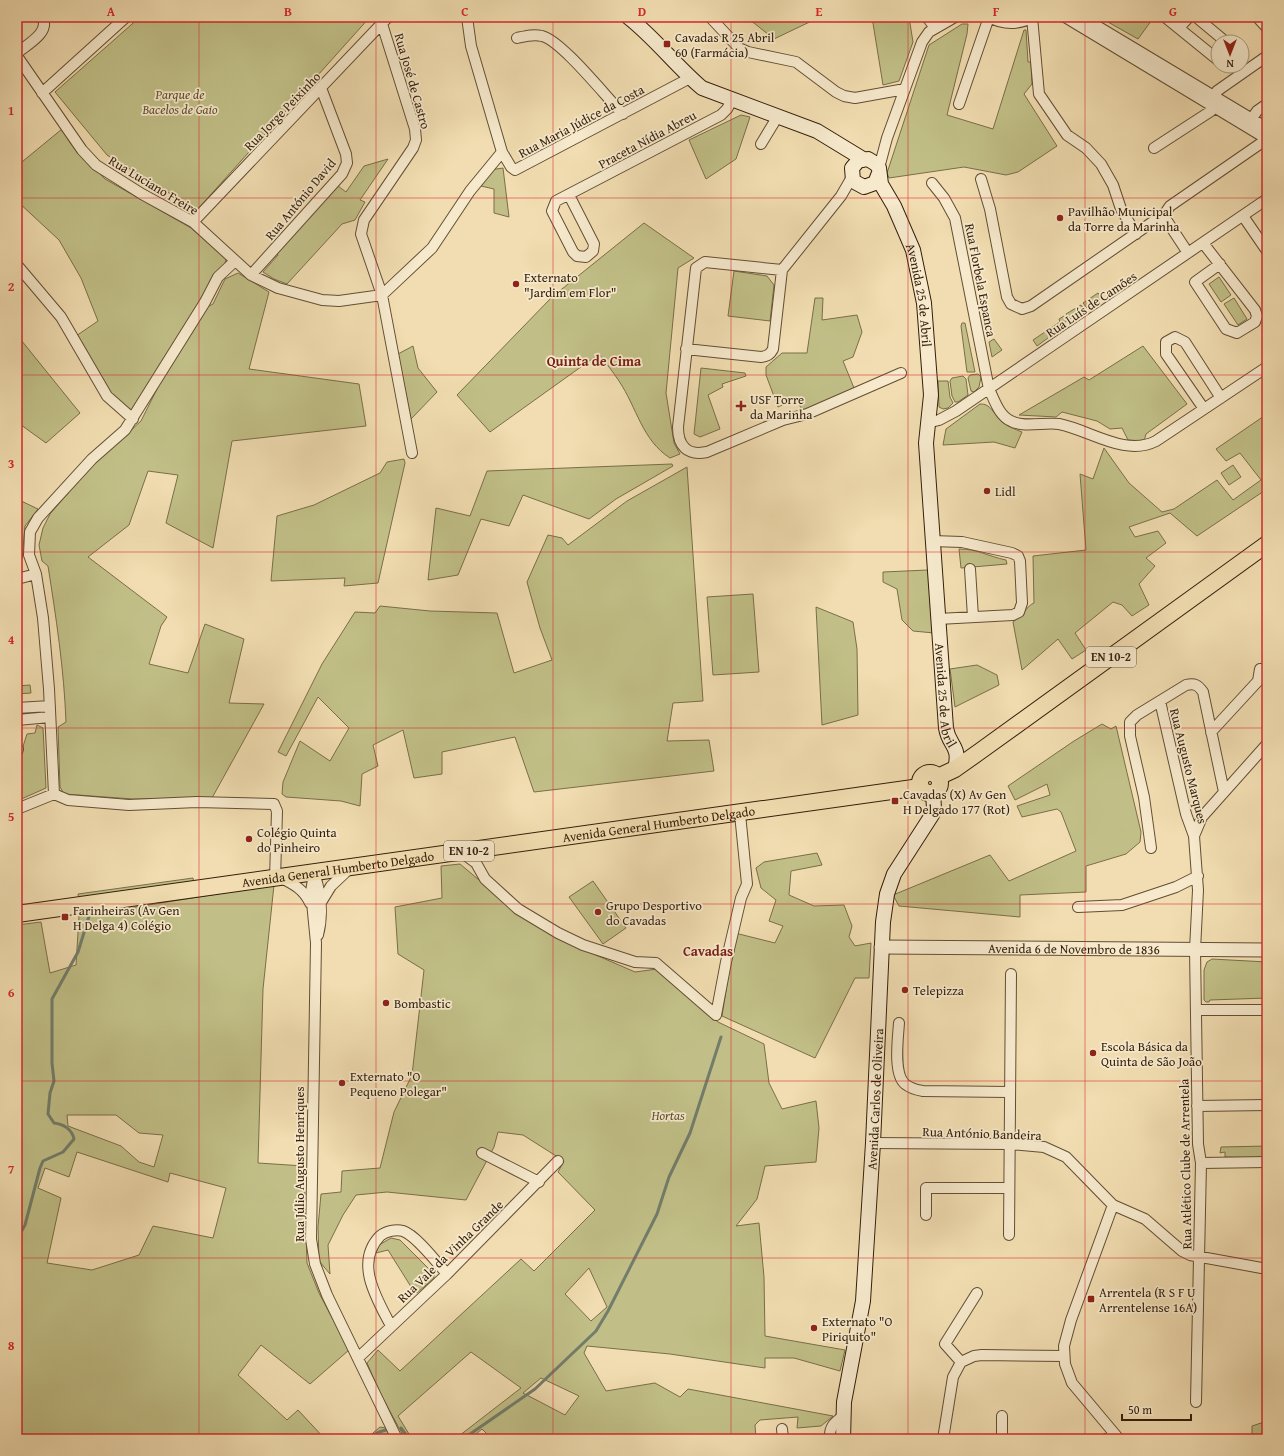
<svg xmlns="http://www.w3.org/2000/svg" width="1284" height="1456" font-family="'Gentium Book Plus',serif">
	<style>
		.green { fill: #c1bf87; stroke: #7a6e48; fill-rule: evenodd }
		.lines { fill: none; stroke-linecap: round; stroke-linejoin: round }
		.stream { stroke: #727d6b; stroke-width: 3 }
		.minor-casing { stroke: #634e34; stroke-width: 12 }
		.tertiary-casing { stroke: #634e34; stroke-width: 15 }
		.secondary-casing { stroke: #341e0a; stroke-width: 16 }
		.primary-casing { stroke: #341e0a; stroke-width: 18 }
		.minor { stroke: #f6e9cc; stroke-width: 10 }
		.tertiary { stroke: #f6e9cc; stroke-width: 13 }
		.secondary { stroke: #f6e9cc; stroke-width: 14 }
		.primary { stroke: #f1ddb1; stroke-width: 16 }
		.grid { fill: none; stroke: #d62828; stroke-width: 1; stroke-opacity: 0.55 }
		.poi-dot { fill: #8f2418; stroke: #f6e9cc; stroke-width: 1.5 }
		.labels { text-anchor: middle; stroke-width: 3.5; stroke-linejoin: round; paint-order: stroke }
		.shield { fill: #f6e9cc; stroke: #6e5b44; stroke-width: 1 }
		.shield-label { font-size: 12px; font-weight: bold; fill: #341e0a }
		.poi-label { font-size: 13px; fill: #341e0a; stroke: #f6e9cc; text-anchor: start }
		.street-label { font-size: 13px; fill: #341e0a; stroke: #f6e9cc }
		.park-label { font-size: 13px; font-style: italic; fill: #5e4e30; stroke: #f6e9cc }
		.neighbourhood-label { font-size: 14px; font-weight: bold; fill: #7a1f14; stroke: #f6e9cc }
		.neatline { fill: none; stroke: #d62828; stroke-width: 1.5 }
		.grid-label { font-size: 13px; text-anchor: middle; font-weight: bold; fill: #d62828 }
	</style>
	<rect width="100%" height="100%" fill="#f1ddb1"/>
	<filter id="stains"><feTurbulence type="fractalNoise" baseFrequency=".005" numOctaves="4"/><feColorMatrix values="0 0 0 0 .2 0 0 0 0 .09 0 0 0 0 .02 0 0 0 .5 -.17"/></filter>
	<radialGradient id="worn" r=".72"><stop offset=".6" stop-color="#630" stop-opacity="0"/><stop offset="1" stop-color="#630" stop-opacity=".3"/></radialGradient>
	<path class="green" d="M140,17H370L197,210L107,155L55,92Z
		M743,17H820L774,39L754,23Z
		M872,17H909L913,42L899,81L883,85Z
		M1099,17H1154L1138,39Z
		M962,24H968L967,34L947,115L993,129L1024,30H1026L1028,62H1031L1032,84L1024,94L1057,146L1018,172L1006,175L964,167L889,178L887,173L929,45Z
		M741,115L750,117L736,159L706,179L689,140Z
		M62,129L71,144L105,179L191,228L226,259L225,264L133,413L110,393L76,336L98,321L81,278L59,240L17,201V166Z
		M388,159L360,200L365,202L355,220L342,224L287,284L274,279L263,272L278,255L276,252L338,186L346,192L364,166Z
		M503,168L509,217L494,213V189L481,186L490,170Z
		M644,223L694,258L678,268L666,393L674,443L680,454L670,458C642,440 637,408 619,381C613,372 606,363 599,354L490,432L457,395L552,297Z
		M734,271L767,276L774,285L770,321L728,316Z
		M238,273L269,292L249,369L359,384L366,426L232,441L213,548L166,523L178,475L148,471L129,525L88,557L167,617L161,626L149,664L188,673L205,624L244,639L229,703L264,704L212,798L133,799L64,794L60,787L58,727L66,722C64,669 56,617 48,566L42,561L39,545L43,528L50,514L88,470L141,421L159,385L207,307L213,304L225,279Z
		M1219,277L1231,295L1221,302L1209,284Z
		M1098,293L1102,298L1087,308L1083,303Z
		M815,298H823L822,320L857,315L862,332L853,357L843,361L854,388L803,412L796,398L778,407L766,375V367L782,353H807Z
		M1234,298L1247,319L1238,325L1224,304Z
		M1081,305L1084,309L1070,319L1066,314Z
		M1064,316L1067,321L1062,324L1063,328L1055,334L1051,328L1060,322L1059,319Z
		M962,323H965L975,372H967L961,326Z
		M1048,330L1052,335L1037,346L1033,340Z
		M17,335L80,413L46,443L17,422Z
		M994,339L1002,350L992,357L989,342Z
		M413,346L418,368L437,392L411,419L398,354Z
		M1143,346L1187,404L1146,434L1144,441L1128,440L1122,428L1110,429L1097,421L1062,412L1056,417L1019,415L1084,377L1089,380Z
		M701,368L745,373L746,376L722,384L723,387L708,395L720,429L700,437L694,434Z
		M978,374L981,377L979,387L974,392L971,391L968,378L970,375Z
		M963,376L966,379L968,395L958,402H955L952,396L950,381L952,378Z
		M938,381H948L950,397L953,403L948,408L943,409L939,407Z
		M980,404C991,403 994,415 1002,422C1008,427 1015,429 1022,432L1015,448L994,442L943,445L946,429Z
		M1267,414V489L1197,536L1170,513L1129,527L1135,537L1158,531L1166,543L1146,558L1155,566L1139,584L1149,605L1132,616L1122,605L1113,602L1075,633L1086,650L1072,659L1058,639L1022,670L1013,622C1021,617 1028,605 1034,603L1033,556L1086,550L1080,474L1093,479L1104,448L1129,483L1162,512L1174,509L1217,480L1233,500L1261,480L1240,453L1226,461L1216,449Z
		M404,459L405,463L378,583L344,586L345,578L271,581L277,516L314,505L380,473L387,462Z
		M672,464L673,466L616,499L589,519L523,495L509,526L481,519L458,575L428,580L436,508L470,516L487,471Z
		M1233,465L1241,477L1229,485L1221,473Z
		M687,467L703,701L673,703L667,741L709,740L714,771L534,792L515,737L442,752V774L414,778L403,730L373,745L378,766L362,774L360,806L341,801L286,797L282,794L283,782L300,741L330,761L349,728L318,697L286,756L278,752L322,664L355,612L375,613L380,606L430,611L497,613L514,673L552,660L540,628L527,582L548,535L562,538L568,545L627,501Z
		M17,499L38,509L25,526L22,559L17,561Z
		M959,549C978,549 987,556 1006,560L1007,564L961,568Z
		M928,570L934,633L913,631L902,620L897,589L883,582V572Z
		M753,594L759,672L713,675L707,597Z
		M816,607L853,622L857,649L858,715L822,725Z
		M977,665L997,675L999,685L955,707L950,669Z
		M30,685L31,693L17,694V686Z
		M1102,724L1111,729L1116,726L1141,832L1140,842L1126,854L1086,866V892L1020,895V917L899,906L893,895L990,855L1009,881L1076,851L1061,812L1057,809L1022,817L1017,806L1050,795L1047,784L1015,800L1008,786L1074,741Z
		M37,725L43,728L46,788L17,801V765L27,734L35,733Z
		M817,853L822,865L791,871L789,895L814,906L844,905L852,926L849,937L855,946L871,943L869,978H855L815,1058L722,1016L735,933L775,943L783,926L769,921L776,900L761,888L756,868L764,862Z
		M460,864L516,911L559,939L635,972L657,969L718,1022L764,1044L769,1083L782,1109L816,1101L819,1128L816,1162L765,1166L757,1199L736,1226L759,1223L764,1277L765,1336L845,1350L840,1371L794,1358H765V1368L670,1354L587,1346L584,1353L606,1391L655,1383L680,1397L688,1389L833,1416L821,1426L797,1428L798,1417L760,1420L755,1425L756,1439H610L607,1437L606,1439H492L482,1429L470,1439H455L521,1388L471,1352L398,1416L412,1439H405L380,1393L367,1363L378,1350L400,1371L521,1259L534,1271L595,1210L558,1172L564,1161L523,1135L498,1132L494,1147L466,1200L387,1192L356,1195L343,1215L328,1245L330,1274L319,1261L318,1227L321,1194L341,1192L342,1171L380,1168L394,1112L412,1075L424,970L398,954L395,907L442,898L441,866ZM589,1268L607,1307L591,1321L565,1294ZM541,1378L579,1396L565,1415L523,1393Z
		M193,878L194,883L79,900L78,894Z
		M593,881L626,928L603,944L569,897Z
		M274,885L263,989L258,1163L304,1166L307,1263L319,1293L349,1350L310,1384L261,1345L238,1375L287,1420L298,1410L325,1439H17V925L41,922L50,973L76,965L79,916ZM67,1115H116L139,1133L163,1135L154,1167L139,1162L121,1146L68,1126ZM77,1152L168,1182L170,1173L226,1188L213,1238L153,1226L139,1255L92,1270L47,1263L61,1198L38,1188L45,1168L69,1177Z
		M1212,959L1267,962V998L1210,1000L1209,1002H1206L1204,1000V970L1207,962Z
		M1267,1146V1158L1225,1157V1152L1220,1153L1221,1147Z
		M391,1238L400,1240L434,1274V1278L417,1293L413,1290L388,1250L376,1253L379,1245Z
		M1267,1421V1439H1218L1222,1436L1252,1437V1426Z
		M380,1427L386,1428L393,1439H366Z"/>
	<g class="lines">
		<path class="stream" d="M17,1239L25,1225L40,1168L43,1161L63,1152L74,1139C72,1129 63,1124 54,1123L48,1114L50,1093L54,1081L52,1063V999L78,952L90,913
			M401,1428L409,1439
			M367,1439L379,1432L386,1430
			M463,1439L535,1389L596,1331L608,1311L657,1214L669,1177L690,1133L721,1037"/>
		<defs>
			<path id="minor" d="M467,17L471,46L502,152L511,167L515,170L690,78
				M710,17L739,48L748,52L796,62L836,92L844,96L855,98L905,89
				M927,17L935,28
				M989,17C1003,25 1019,25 1033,17
				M1032,17L1039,94L1067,135L1086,148L1101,164L1113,185L1121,209L1136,234
				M1065,17L1267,139
				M1082,17L1267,128
				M1165,17L1218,60
				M1196,17L1226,42
				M1257,17L1267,28
				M382,24L415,129L416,140L413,148L364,220L361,234L382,295L412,453
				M1179,28L1189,17
				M517,38C526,36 533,34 542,36C562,41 606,97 623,114
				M17,53C28,44 51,32 42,17
				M17,56L82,150L96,165L142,194L193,222L251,275L278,288L322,300L339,301L382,295
				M42,93L126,17
				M959,104L989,17
				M1248,124L1257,111L1267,104
				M761,144L778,116
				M1154,148L1211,111L1217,91L1267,56
				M879,168L887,138L922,42L929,32L955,17
				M981,179L990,209L1007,297L1011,304L1022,309L1031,306L1154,221L1161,219L1170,206L1267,139
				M932,183L944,198L955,218L989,389C994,399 999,416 1011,421C1024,428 1044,422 1059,424C1090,430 1125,457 1156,441L1267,367
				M569,195L594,244L593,251L586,257L577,256L573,252L552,211L556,201L721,115L727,109L732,100
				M1243,216L1267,251
				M1161,219L1167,221L1188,253
				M193,222L388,17
				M1203,243L1255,310L1257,316L1255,322L1237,333L1226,329L1195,282L1220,264
				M17,265L61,317L107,396L133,419
				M782,270L705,262L696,268L678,427C678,446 687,456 707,452L783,420L807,414L901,373
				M251,275L342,174L347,163L346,154L321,88
				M382,295L432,248L470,191L502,152
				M686,349L761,357C767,356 770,355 773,349L782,270L841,196L852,177
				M1204,409L1166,354V342L1175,337L1185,342L1221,398
				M927,423L939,420L956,411L1267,199
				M932,541L962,542L1012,553L1018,556L1020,561L1022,603L1019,612L1013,615L938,619
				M970,569L973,617
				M17,579L36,574
				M1160,701L1186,814L1194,836
				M17,708L50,706
				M17,720L50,717
				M1211,732L1258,681L1260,669
				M17,752L18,749
				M54,794L68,800L129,805L197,802L274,804L277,811L275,879
				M17,809L54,794L49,689L43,618L36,574L29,555L30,532L38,518L92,459L125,430L205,302L218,277L235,261
				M1151,848L1144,797L1130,736V722L1137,715L1186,685C1195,683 1198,685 1203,692L1224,792
				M461,852L476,863L485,879L518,909L558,933L583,945L635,962L656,963L716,1015
				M314,873L311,892L316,943L311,1239L315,1264L327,1295L397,1439
				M315,876C321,894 323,916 318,935
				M281,878C294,884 304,890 310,903
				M320,904L331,886L349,869
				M1078,907L1122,905L1176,887L1198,876
				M1196,1010H1267
				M716,1015L726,962L741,898L747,884L740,814
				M899,1023C898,1038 893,1074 905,1084C910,1088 916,1090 923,1091L1009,1092
				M1197,1106L1267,1105
				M873,1143L1009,1144L1044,1147L1066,1157L1108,1200L1113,1205L1145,1219L1182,1251L1190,1255L1267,1269
				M482,1153L539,1182
				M1201,1163L1267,1162
				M1113,1205L1071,1320L1064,1346L1065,1364L1072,1383L1119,1439
				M926,1215V1188H1009
				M1009,1235L1011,974
				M391,1326C377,1299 354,1263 380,1236C386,1231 396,1229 403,1231C417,1236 437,1263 447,1274
				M359,1357L447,1274L558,1161
				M961,1362L974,1356L982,1355L1064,1356
				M961,1362L945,1344L977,1293
				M1196,1402L1201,1163L1198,1144L1195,950L1198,890L1194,836L1202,817L1267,744
				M1002,1416V1439
				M782,1429L783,1439
				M830,1439C829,1427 834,1423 843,1416
				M943,1439L953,1377L961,1362
				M1106,1439L1115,1435"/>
			<g id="tertiary">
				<path id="s1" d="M881,947L1267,950"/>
			</g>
			<g id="secondary">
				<path d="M628,17C655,38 676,66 702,88L817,131L863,159"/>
				<path id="s2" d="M879,173L875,183L864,187L853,181L852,168L858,161L868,159L876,164L879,168L881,184L894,206L913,250L924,303L931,395L926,443L946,728C949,747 961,745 955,769"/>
				<path id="s3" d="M843,1439L844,1402L863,1301L873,1143L883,922L887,894L894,874L932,815L934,808L933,793"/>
			</g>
			<g id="primary">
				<circle cx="930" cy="783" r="10"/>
				<path d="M938,777L955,769L979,752L1267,544"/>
				<path id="s4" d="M17,914L920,787"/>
			</g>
		</defs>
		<use href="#minor" class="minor-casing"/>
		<use href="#tertiary" class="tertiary-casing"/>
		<use href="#secondary" class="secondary-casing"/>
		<use href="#primary" class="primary-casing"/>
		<use href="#minor" class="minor"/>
		<use href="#tertiary" class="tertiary"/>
		<use href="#secondary" class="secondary"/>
		<use href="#primary" class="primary"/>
	</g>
	<path class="grid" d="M199,17V1439M376,17V1439M553,17V1439M731,17V1439M908,17V1439M1085,17V1439M17,198H1267M17,375H1267M17,552H1267M17,728H1267M17,904H1267M17,1081H1267M17,1258H1267"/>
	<g class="poi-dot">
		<rect x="663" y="40" width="8" height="8" rx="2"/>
		<circle cx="1060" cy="218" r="4"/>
		<circle cx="516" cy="284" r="4"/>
		<path d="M739 400h4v4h4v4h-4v4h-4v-4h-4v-4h4z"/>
		<circle cx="987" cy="491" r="4"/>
		<rect x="891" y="797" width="8" height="8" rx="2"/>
		<circle cx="249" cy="839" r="4"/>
		<circle cx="598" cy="912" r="4"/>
		<rect x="61" y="913" width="8" height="8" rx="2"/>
		<circle cx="905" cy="990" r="4"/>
		<circle cx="386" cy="1003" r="4"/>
		<circle cx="1093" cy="1053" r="4"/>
		<circle cx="342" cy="1083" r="4"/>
		<rect x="1087" y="1295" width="8" height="8" rx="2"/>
		<circle cx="814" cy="1328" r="4"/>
	</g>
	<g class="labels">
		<g class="shield">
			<rect x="1086" y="647" width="50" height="20" rx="3"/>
			<rect x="444" y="841" width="50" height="20" rx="3"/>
		</g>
		<g class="shield-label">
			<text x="1111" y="661">EN 10-2</text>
			<text x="469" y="855">EN 10-2</text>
		</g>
		<g class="poi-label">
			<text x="675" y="42">Cavadas R 25 Abril<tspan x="675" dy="15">60 (Farmácia)</tspan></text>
			<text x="1068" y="216">Pavilhão Municipal<tspan x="1068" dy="15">da Torre da Marinha</tspan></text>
			<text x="524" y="282">Externato<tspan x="524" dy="15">"Jardim em Flor"</tspan></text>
			<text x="750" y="404">USF Torre<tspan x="750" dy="15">da Marinha</tspan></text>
			<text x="995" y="496">Lidl</text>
			<text x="903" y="799">Cavadas (X) Av Gen<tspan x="903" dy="15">H Delgado 177 (Rot)</tspan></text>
			<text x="257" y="837">Colégio Quinta<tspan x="257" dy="15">do Pinheiro</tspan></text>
			<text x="606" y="910">Grupo Desportivo<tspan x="606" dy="15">do Cavadas</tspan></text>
			<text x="73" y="915">Farinheiras (Av Gen<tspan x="73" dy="15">H Delga 4) Colégio</tspan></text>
			<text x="913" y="995">Telepizza</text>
			<text x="394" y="1008">Bombastic</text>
			<text x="1101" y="1051">Escola Básica da<tspan x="1101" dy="15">Quinta de São João</tspan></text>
			<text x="350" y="1081">Externato "O<tspan x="350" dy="15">Pequeno Polegar"</tspan></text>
			<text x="1099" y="1297">Arrentela (R S F U<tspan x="1099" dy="15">Arrentelense 16A)</tspan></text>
			<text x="822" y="1326">Externato "O<tspan x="822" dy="15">Piriquito"</tspan></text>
		</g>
		<g class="street-label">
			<text transform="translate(413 81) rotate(74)" y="5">Rua José de Castro</text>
			<text transform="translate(282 111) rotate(-46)" y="5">Rua Jorge Peixinho</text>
			<text transform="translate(581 121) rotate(-28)" y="5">Rua Maria Júdice da Costa</text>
			<text transform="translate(647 139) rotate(-28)" y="5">Praceta Nídia Abreu</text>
			<text transform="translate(154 185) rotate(31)" y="5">Rua Luciano Freire</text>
			<text transform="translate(300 199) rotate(-50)" y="5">Rua António David</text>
			<text transform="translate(981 280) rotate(79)" y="5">Rua Florbela Espanca</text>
			<text dy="5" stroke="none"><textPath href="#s2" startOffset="217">Avenida 25 de Abril</textPath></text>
			<text transform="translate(1091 304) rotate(-34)" y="5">Rua Luís de Camões</text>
			<text dy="5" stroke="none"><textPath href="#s2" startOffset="619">Avenida 25 de Abril</textPath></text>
			<text transform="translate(1189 766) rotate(76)" y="5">Rua Augusto Marques</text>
			<text dy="5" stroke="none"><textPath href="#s4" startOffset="648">Avenida General Humberto Delgado</textPath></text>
			<text dy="5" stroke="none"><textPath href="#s4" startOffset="324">Avenida General Humberto Delgado</textPath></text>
			<text dy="5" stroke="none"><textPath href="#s1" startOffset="193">Avenida 6 de Novembro de 1836</textPath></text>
			<text dy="5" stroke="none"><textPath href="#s3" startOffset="342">Avenida Carlos de Oliveira</textPath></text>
			<text transform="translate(982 1133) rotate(2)" y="5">Rua António Bandeira</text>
			<text transform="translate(299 1164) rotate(-90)" y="5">Rua Júlio Augusto Henriques</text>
			<text transform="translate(1185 1164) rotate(-91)" y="5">Rua Atlético Clube de Arrentela</text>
			<text transform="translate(450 1251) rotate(-44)" y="5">Rua Vale da Vinha Grande</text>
		</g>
		<g class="park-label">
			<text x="180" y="99">Parque de<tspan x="180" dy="15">Bacelos de Gaio</tspan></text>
			<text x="668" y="1120">Hortas</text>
		</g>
		<g class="neighbourhood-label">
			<text x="594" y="366">Quinta de Cima</text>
			<text x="708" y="956">Cavadas</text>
		</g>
	</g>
	<rect width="1284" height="1456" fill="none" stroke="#f1ddb1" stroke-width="44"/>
	<g transform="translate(1230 54) rotate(180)"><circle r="19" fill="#f6e9cc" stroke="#a8987e"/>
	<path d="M0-3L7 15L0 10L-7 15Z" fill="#8f2418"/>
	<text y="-6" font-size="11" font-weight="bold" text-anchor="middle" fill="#341e0a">N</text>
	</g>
	<path d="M1122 1414v6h69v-6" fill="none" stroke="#341e0a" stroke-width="2"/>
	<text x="1128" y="1414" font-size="12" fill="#341e0a" stroke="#f6e9cc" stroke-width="3" paint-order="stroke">50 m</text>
	<rect x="22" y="22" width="1240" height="1412" class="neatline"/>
	<g class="grid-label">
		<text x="111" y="16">A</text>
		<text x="288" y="16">B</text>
		<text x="465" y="16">C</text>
		<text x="642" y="16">D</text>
		<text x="819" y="16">E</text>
		<text x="996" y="16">F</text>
		<text x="1173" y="16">G</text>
		<text x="11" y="115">1</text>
		<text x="11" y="291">2</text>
		<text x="11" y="468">3</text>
		<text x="11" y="644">4</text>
		<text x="11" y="821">5</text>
		<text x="11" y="997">6</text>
		<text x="11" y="1174">7</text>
		<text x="11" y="1350">8</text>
	</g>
	<rect width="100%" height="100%" filter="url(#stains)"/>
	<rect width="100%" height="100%" fill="url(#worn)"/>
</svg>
